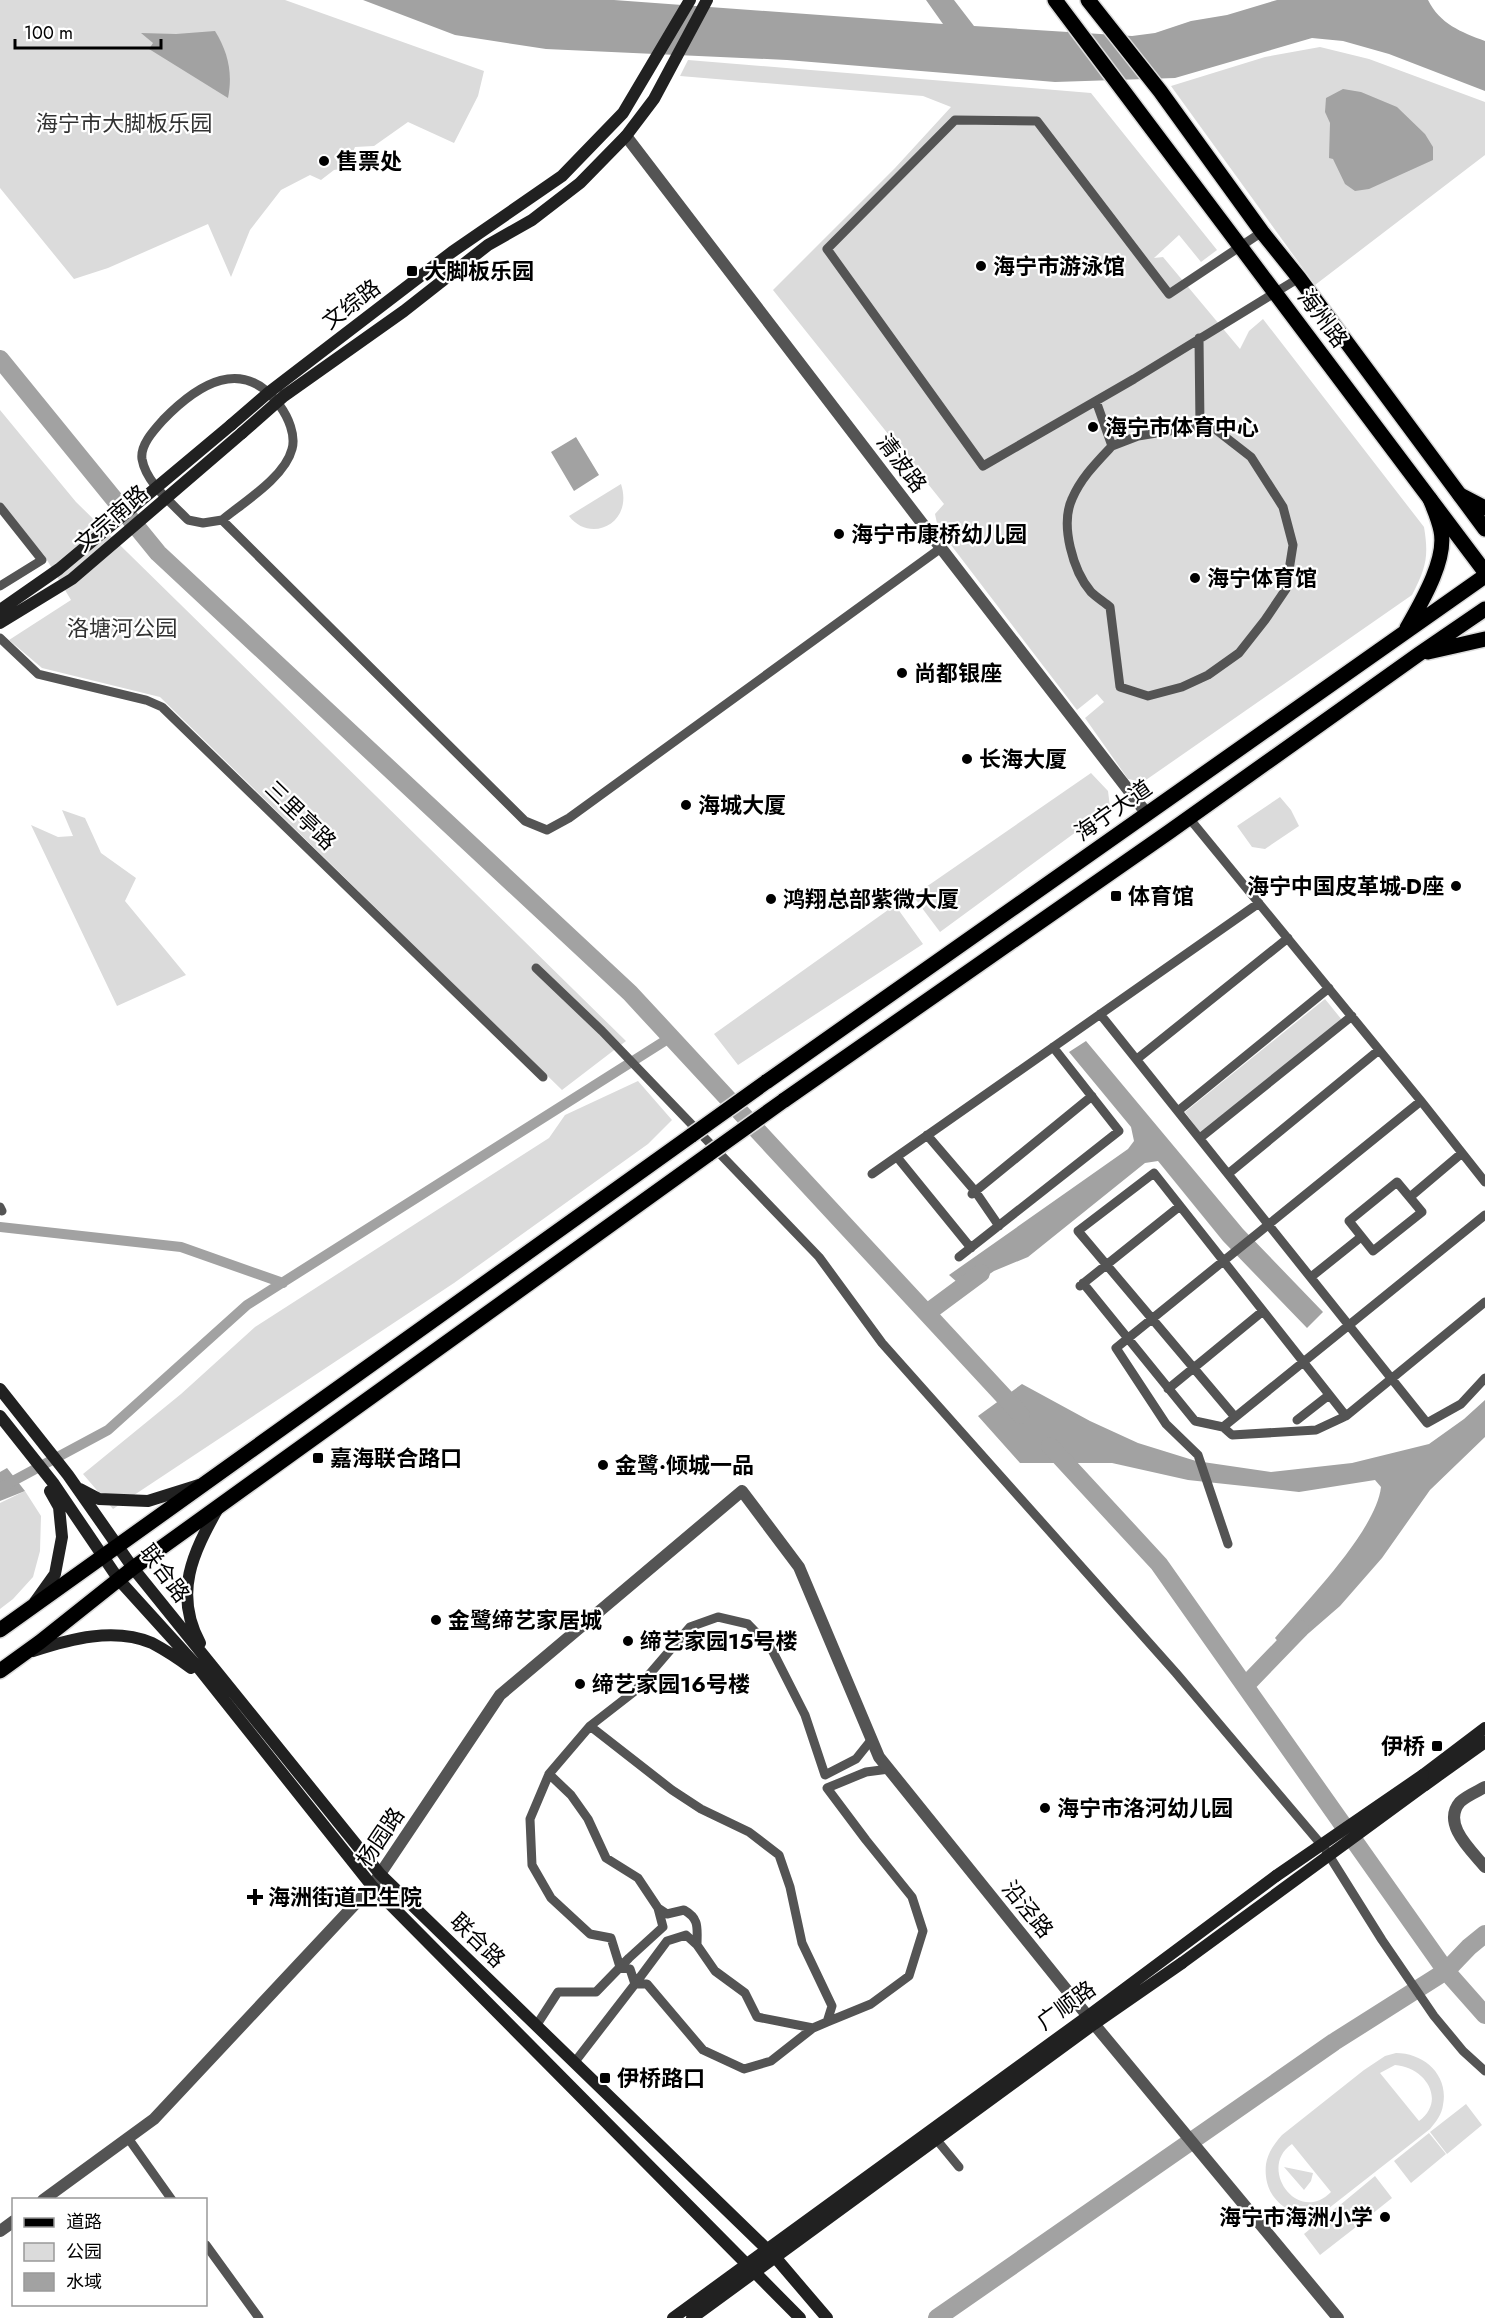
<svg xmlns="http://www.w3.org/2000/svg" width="1485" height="2318" font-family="Jost,'Noto Sans SC',sans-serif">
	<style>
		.green { fill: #dbdbdb; fill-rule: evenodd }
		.water { fill: #a2a2a2 }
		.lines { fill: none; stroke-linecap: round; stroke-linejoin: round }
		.canal { stroke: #a2a2a2; stroke-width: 10 }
		.river { stroke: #a2a2a2; stroke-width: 18 }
		.primary-casing { stroke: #dbdbdb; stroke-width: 18 }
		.trunk-casing { stroke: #dbdbdb; stroke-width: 18 }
		.minor { stroke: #545454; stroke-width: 9 }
		.tertiary { stroke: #545454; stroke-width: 12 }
		.secondary { stroke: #212121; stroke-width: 12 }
		.primary { stroke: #000; stroke-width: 15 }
		.trunk { stroke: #000; stroke-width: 15 }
		.trunk-bridge-casing { stroke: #dbdbdb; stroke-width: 18; stroke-linecap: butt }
		.secondary-bridge { stroke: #212121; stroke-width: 12 }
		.trunk-bridge { stroke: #000; stroke-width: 15 }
		.poi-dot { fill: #000; stroke: #fff; stroke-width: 2 }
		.labels { text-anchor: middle; stroke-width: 4.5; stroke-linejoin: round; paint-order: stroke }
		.park-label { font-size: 22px; fill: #323232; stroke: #fff }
		.poi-label { font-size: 22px; font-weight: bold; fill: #000; stroke: #fff; text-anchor: start }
		.street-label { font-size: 22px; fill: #000; stroke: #fff }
	</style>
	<rect width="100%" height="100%" fill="#fff"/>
	<path class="green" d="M0,0H285L484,71L478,96L454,143L408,122L374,146L355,147L346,168L334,170L321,180L310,175L281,190L250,230L231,277L208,224L108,268L74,279L0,188Z
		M1320,47L1369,59L1485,102V155L1315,285L1171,86L1265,57Z
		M688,60L1091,93L1217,250L1201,262L1179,235L1154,258L1163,257L1240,349L1249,331L1263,319L1424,527C1429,557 1426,568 1412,595L1143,782L1128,779L1085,718L1104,702L1097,694L1077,710L938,528L935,514L944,504L773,290L895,168L951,107L923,96L680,76Z
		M0,410L76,502L626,1041L562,1090L160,697L42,668L9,640L71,600L44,555L0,502Z
		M621,484C634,524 590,544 569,516Z
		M1091,773L1108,791L1110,807L940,932L913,896Z
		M1280,797L1291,810L1299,826L1265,849L1252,847L1237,826Z
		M62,810L85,818L101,853L136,878L125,901L186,975L117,1006L31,825L58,837L73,836Z
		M895,905L923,944L738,1065L714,1034Z
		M1325,999L1342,1020L1201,1134L1185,1112Z
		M638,1081L672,1120L648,1144L454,1283L113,1509L83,1474L181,1394L255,1327L549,1138L565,1115Z
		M25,1491L41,1516L40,1551L33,1577L13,1599L0,1609V1503Z
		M1396,2053C1424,2053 1449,2075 1443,2105C1442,2114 1436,2122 1430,2129L1324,2212C1291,2221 1262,2199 1266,2164C1268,2152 1275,2143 1282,2135L1364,2070L1385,2056ZM1395,2065C1425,2067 1447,2100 1419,2121L1380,2073ZM1292,2144L1331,2192C1297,2226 1257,2167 1292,2144Z
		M1466,2104L1482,2125L1447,2154L1430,2132Z
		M1429,2133L1446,2154L1411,2183L1394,2161Z
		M1284,2167L1313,2173L1311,2181L1304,2190Z
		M1375,2176L1392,2198L1357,2226L1340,2205Z
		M1339,2205L1356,2227L1320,2255L1304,2234Z"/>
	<path class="water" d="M363,0H614L943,24L926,0H954L974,26L1132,36L1155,33L1191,21L1227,15L1277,0H1428C1440,24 1461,32 1485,41V91L1389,54L1343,41L1312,38L1175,78L1055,82L787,60L546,49L455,35Z
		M215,31C228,52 233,73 228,98L149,49L153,43L141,33L176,34Z
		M1343,89L1361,92L1397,107L1425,134L1433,147V160L1369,189L1355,191L1345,184L1333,159L1329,158L1330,123L1325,112L1326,98Z
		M576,437L599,475L574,491L551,452Z
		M1086,1041L1243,1229L1323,1312L1307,1328L1223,1241L1158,1161L1145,1163L1028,1257L994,1271L966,1290L949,1275L1128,1149L1134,1141L1131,1127L1069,1052Z
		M1022,1384L1090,1421L1138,1443L1196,1461L1271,1472L1352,1463L1429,1444L1464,1419L1485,1400V1437L1430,1490L1382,1558L1340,1606L1287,1652L1275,1638C1305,1603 1376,1531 1381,1487L1375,1480L1299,1492L1188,1480L1112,1463H1020L978,1416Z
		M7,1468L25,1491L0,1501V1472Z"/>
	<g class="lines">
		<path class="canal" d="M0,1227L181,1247L283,1283
			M0,1488L108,1430L247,1305L671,1037"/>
		<path class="river" d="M0,359L158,553L630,993L1021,1415
			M927,1313L981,1273
			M1050,1446L1159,1564L1446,1971L1485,2015
			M1245,1686L1300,1629
			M937,2318L1334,2042L1446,1971L1469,1947L1485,1934"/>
		<defs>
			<path id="primary" d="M1055,0L1485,572
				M1088,0L1160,91L1262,232L1299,278L1485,529"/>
			<path id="trunk" d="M1460,495L1485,508
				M1407,628C1421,603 1447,560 1441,531C1439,520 1434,509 1430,499
				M1428,652L1485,639
				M766,1082L1485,576
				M783,1101L1169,832L1419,654L1485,609
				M0,1630L692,1135
				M0,1671L40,1642L133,1568L709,1154"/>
		</defs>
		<use href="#primary" class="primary-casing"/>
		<use href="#trunk" class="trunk-casing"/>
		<path class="minor" d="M1262,232L1169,294L1037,121L955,120L827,249L983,466L1134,379L1299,278
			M1096,401L1112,446C1096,463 1081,478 1072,499C1060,525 1073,571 1091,592C1096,597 1104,602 1110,607L1120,687L1148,696L1182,687L1208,675L1239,653L1265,620L1286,589L1293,545L1283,507L1251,457L1215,429L1200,426L1199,338
			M1112,446L1138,436L1200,426
			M0,507L42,560L0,586
			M222,520C244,502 285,477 292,449C296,435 288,417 280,406C243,355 198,384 163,420C154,430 140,445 142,459C146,483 172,503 188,520L203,523L222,520L525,821L547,830L569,818L941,548
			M0,638L38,674L146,700L162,707L543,1077
			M1189,818L1421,1101L1485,1182
			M536,968L602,1031L819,1257L882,1343L1176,1673L1325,1849L1382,1940L1434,2016L1463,2051L1485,2071
			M1100,1014L1427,1423L1461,1404L1485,1378
			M1137,1059L1288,938
			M1178,1111L1329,988
			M927,1135L975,1191L999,1226
			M1200,1138L1352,1016
			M897,1157L971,1248
			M872,1174L1259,903
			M1228,1174L1379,1050
			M1397,1182L1422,1212L1373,1251L1349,1221Z
			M972,1194L1092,1096
			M1410,1197L1462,1153
			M0,1207L2,1211
			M959,1257L1119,1131L1053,1047
			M1311,1277L1361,1237
			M1083,1283L1195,1421L1223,1427L1232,1435L1316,1430L1346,1416L1485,1302
			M1080,1286L1180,1206
			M1168,1389L1263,1311
			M1235,1417L1078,1231L1154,1173L1346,1416
			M1297,1420L1329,1395
			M1223,1427L1485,1215
			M1228,1544L1198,1455L1166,1424L1116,1348L1421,1101
			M549,1774L530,1819L532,1865L551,1898L590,1934L611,1938L620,1967L630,1969L635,1984
			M658,1908L667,1914L684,1910C700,1919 697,1928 697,1945
			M635,1984L667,1941L686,1935L697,1945L715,1971L745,1993L757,2017L813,2028
			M827,2022L871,2004L909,1976L923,1931L912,1897L866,1840L827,1788L866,1772L889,1769
			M536,2026L558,1992H596L629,1958L663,1927L658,1908L638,1878L606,1858L588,1819L571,1795L549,1774L590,1726L635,1691L690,1627L718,1617L748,1624L771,1648L805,1715L825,1775L856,1759L872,1739
			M574,2063L635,1984H647L703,2050L744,2069L771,2061L813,2028L827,2022L832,2006L802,1943L790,1887L779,1855L749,1832L701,1809L672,1790L590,1726
			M128,2138L172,2200
			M936,2139L959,2167
			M206,2245L259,2318"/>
		<path class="tertiary" d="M626,136L941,548L1147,814
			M1485,1787C1478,1791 1466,1796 1460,1802C1441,1824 1472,1851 1485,1867
			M43,2200L154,2119L372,1886L500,1695L742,1491L799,1567L879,1757L1094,2024L1338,2318
			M0,2231L14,2221"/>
		<path class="secondary" d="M231,425L268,393L452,252L562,176L623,113L690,0
			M242,433L284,396L404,311L488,245L532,220L580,183L626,136L654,99L707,0
			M0,1389L68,1475L133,1568L380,1874L775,2257L827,2318
			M0,1416L54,1484L119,1580L197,1666L372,1886L800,2318
			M80,1489L99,1499L148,1501L199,1485
			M35,1602L55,1574L62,1537L59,1507L50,1491
			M200,1643C173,1593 193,1553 218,1508
			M33,1651C70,1639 114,1627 152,1643C165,1650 179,1659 191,1668
			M1423,1775L1485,1728
			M1425,1785L1485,1742
			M673,2318L1088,2016L1276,1876
			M692,2318L1094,2024L1182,1963"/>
		<use href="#primary" class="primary"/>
		<use href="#trunk" class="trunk"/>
		<defs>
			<path id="trunk-bridge" d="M692,1135L766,1082
				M709,1154L783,1101"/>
		</defs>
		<use href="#trunk-bridge" class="trunk-bridge-casing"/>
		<path class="secondary-bridge" d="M0,610L59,569L231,425
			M0,623L72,579L242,433
			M1276,1876L1423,1775
			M1182,1963L1425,1785"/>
		<use href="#trunk-bridge" class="trunk-bridge"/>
	</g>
	<g class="poi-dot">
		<circle cx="324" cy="161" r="6"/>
		<circle cx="981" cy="266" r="6"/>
		<rect x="406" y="265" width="12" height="12" rx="3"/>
		<circle cx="1093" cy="427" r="6"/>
		<circle cx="839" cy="534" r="6"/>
		<circle cx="1195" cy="578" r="6"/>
		<circle cx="902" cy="673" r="6"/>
		<circle cx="967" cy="759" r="6"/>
		<circle cx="686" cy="805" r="6"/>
		<circle cx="1456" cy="886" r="6"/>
		<rect x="1110" y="890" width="12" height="12" rx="3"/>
		<circle cx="771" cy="899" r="6"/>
		<rect x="312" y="1452" width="12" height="12" rx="3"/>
		<circle cx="603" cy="1465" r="6"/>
		<circle cx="436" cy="1620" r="6"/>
		<circle cx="628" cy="1641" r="6"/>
		<circle cx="580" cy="1684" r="6"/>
		<rect x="1431" y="1740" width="12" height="12" rx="3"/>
		<circle cx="1045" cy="1808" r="6"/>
		<path d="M252 1888h6v6h6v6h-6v6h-6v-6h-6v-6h6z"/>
		<rect x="599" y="2072" width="12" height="12" rx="3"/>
		<circle cx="1385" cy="2217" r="6"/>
	</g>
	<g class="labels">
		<g class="park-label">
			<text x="124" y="131">海宁市大脚板乐园</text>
			<text x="122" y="636">洛塘河公园</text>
		</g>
		<g class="poi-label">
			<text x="336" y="169">售票处</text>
			<text x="993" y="274">海宁市游泳馆</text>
			<text x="424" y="279">大脚板乐园</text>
			<text x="1105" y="435">海宁市体育中心</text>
			<text x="851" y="542">海宁市康桥幼儿园</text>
			<text x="1207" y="586">海宁体育馆</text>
			<text x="914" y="681">尚都银座</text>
			<text x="979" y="767">长海大厦</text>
			<text x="698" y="813">海城大厦</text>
			<text x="1444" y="894" text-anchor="end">海宁中国皮革城-D座</text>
			<text x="1128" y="904">体育馆</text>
			<text x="783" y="907">鸿翔总部紫微大厦</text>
			<text x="330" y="1466">嘉海联合路口</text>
			<text x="615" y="1473">金鹭·倾城一品</text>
			<text x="448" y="1628">金鹭缔艺家居城</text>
			<text x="640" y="1649">缔艺家园15号楼</text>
			<text x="592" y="1692">缔艺家园16号楼</text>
			<text x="1425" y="1754" text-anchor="end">伊桥</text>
			<text x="1057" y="1816">海宁市洛河幼儿园</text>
			<text x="268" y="1905">海洲街道卫生院</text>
			<text x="617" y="2086">伊桥路口</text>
			<text x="1373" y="2225" text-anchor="end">海宁市海洲小学</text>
		</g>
		<g class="street-label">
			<text transform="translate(351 304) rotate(-37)" y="8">文综路</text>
			<text transform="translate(1323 318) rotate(53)" y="8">海州路</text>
			<text transform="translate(902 463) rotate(53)" y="8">清波路</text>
			<text transform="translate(111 518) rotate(-41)" y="8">文宗南路</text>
			<text transform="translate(1113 810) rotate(-35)" y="8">海宁大道</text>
			<text transform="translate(301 815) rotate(44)" y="8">三里亭路</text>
			<text transform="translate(165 1573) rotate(53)" y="8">联合路</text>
			<text transform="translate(380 1837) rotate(-56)" y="8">杨园路</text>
			<text transform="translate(1028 1909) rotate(51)" y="8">沿泾路</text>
			<text transform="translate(478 1940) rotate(44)" y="8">联合路</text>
			<text transform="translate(1066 2005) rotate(-36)" y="8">广顺路</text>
		</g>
	</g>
	<rect x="12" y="2198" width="195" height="108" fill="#ffffff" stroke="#999999" stroke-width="1.5"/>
	<rect x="24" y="2218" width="30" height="9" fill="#000000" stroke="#999999" stroke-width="1.5"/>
	<text x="66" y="2228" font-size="18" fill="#000000">道路</text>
	<rect x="24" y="2243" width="30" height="18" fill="#dbdbdb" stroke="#999999" stroke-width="1.5"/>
	<text x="66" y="2258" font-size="18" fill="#000000">公园</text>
	<rect x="24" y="2273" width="30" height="18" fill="#a2a2a2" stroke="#999999" stroke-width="1.5"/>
	<text x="66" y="2288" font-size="18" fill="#000000">水域</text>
	<path d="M15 39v9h146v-9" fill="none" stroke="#000000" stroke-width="3"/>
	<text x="24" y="39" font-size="18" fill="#000000" stroke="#ffffff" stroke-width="4.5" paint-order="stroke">100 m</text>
</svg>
